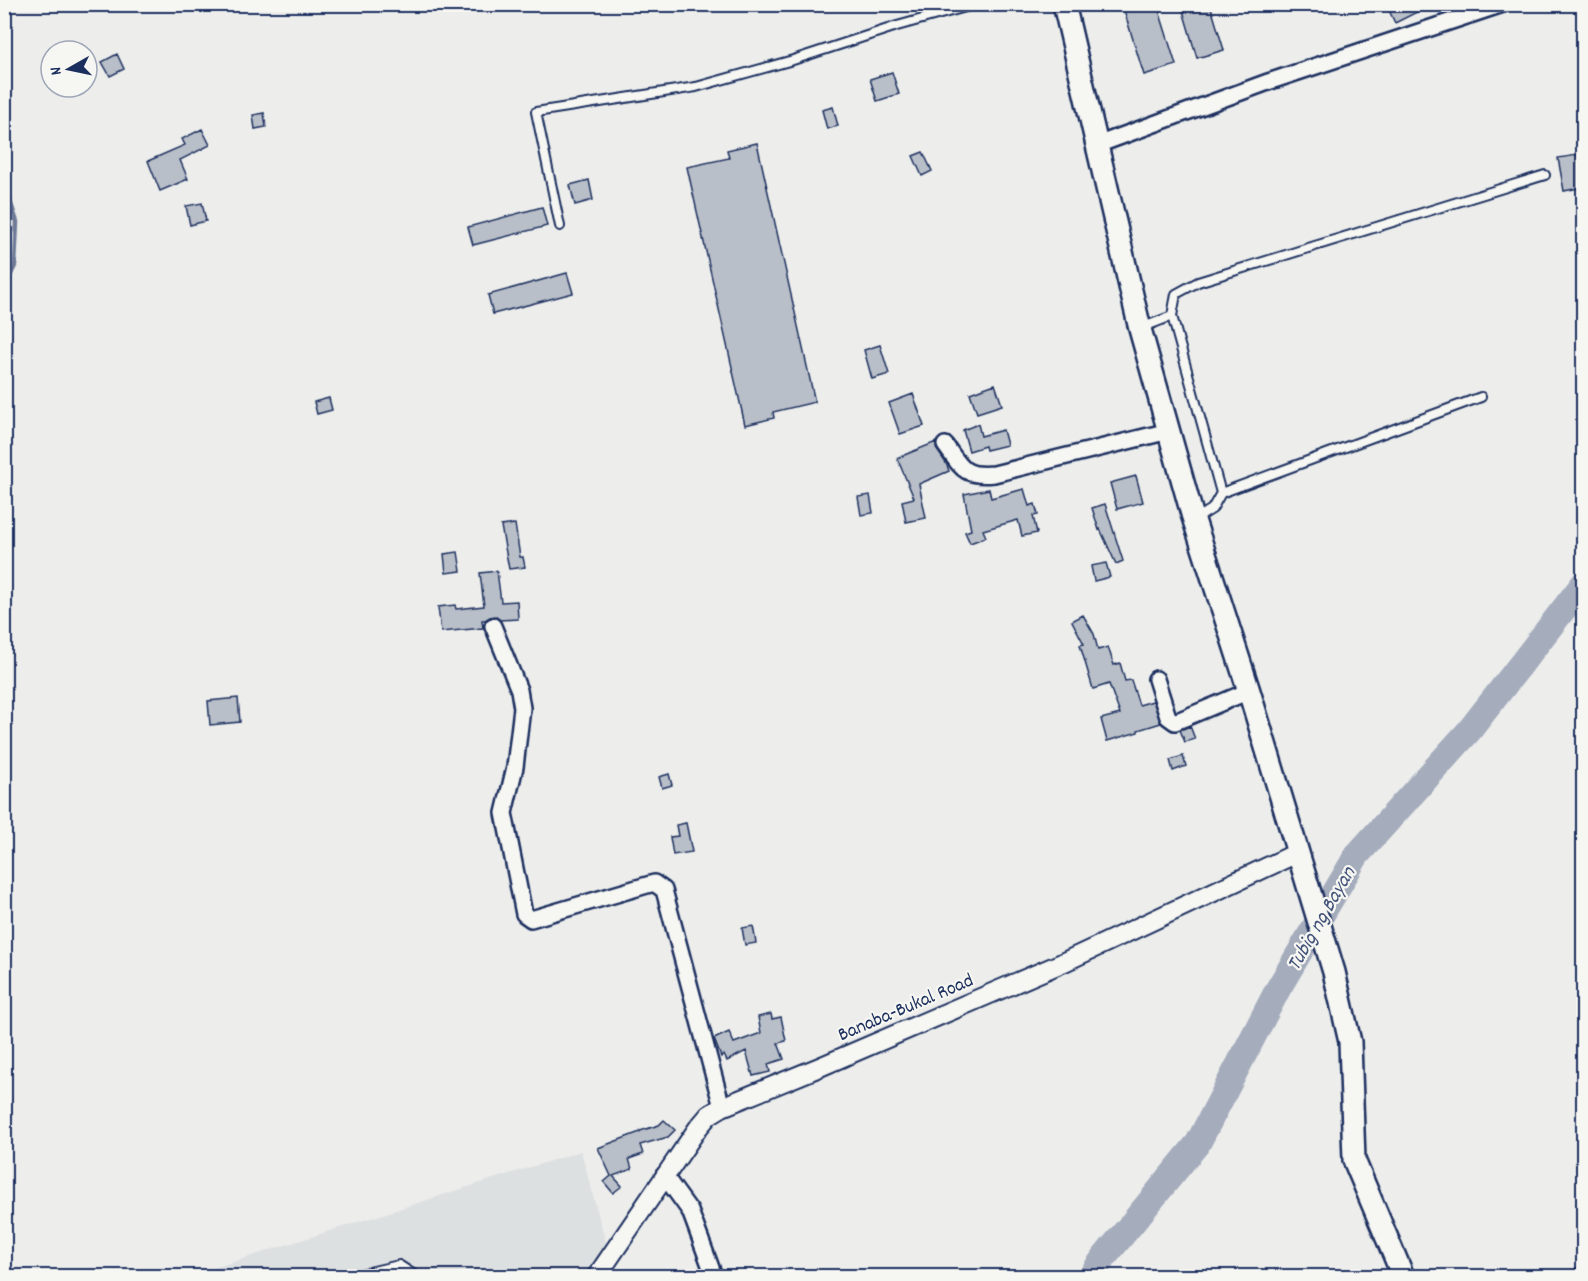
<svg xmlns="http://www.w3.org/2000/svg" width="1588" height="1281" font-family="Dekko,sans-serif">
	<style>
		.built { fill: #dde0e1 }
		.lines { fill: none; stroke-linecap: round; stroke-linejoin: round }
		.stream { stroke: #6e7a96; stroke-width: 4.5 }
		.river { stroke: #a5acbc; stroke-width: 26 }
		.building { fill: #b9bfc8; stroke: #1b2f5e; stroke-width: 1.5 }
		.service-casing { stroke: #1b2f5e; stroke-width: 12 }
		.minor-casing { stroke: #1b2f5e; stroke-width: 20 }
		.tertiary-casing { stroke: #1b2f5e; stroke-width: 22 }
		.secondary-casing { stroke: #1b2f5e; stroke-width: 26 }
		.service { stroke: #f6f6f2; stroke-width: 8 }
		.minor { stroke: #f6f6f2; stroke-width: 15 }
		.tertiary { stroke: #f6f6f2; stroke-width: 18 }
		.secondary { stroke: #f6f6f2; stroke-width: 21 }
		.labels { text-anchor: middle; stroke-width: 4.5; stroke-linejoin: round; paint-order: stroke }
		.street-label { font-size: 20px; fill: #1b2f5e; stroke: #f6f6f2 }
		.water-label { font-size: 21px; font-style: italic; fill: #44547a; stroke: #f6f6f2 }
	</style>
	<rect width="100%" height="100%" fill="#edeeec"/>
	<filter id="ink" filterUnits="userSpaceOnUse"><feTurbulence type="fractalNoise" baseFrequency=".0167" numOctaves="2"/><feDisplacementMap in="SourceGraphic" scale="12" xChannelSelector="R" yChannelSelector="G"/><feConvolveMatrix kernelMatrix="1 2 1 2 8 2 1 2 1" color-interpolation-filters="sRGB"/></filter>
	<g filter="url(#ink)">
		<path class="built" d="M581,1151L606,1243L585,1276H188Z"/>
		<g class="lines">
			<path class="stream" d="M4,8L8,4
				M4,183L17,222L15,266L4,288"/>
			<path class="river" d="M1091,1276L1102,1260L1198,1143L1278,989L1357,855L1469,731L1584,583"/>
		</g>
		<path class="building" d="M1122,4H1157L1176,65L1144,75Z
			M1181,4H1210L1224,50L1197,58Z
			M1386,4H1413L1417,12L1395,23Z
			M117,54L124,69L110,76L102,62Z
			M892,72L899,94L877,101L870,79Z
			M833,107L838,126L827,129L822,110Z
			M264,113L266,127L255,129L253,115Z
			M202,129L210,145L180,160L188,179L160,191L148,161L185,145L182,139Z
			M757,143L815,402L773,412L774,418L745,425L687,167L729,158L727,150Z
			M923,152L932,171L922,176L913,156Z
			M1584,154V187L1564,191L1558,158Z
			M589,180L593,200L575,205L570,185Z
			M202,203L206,221L190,225L186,206Z
			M542,207L547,226L473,245L468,227Z
			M567,273L573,293L493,314L488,295Z
			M880,345L889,374L872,379L864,350Z
			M995,384L1002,405L977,413L970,393Z
			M913,394L924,426L900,434L889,403Z
			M329,398L332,410L317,414L314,402Z
			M978,424L981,436L1003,430L1007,445L986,450L985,446L969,451L963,430Z
			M936,442L937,450L946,463L949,471L919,484L926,518L906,522L902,501L914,498L897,458Z
			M1136,476L1143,502L1117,509L1110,483Z
			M989,489L991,498L1024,489L1029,506L1035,504L1038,515L1033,516L1037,533L1022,536L1018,520L983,530L986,537L970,543L965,532L971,530L964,494Z
			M870,495L873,513L861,515L858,497Z
			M1105,504L1123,561L1116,564L1100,529L1099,530L1092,508Z
			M515,524L520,557H523L525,567L509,569L501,526Z
			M458,552L461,571L446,573L444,554Z
			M1106,563L1110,577L1094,581L1091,566Z
			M497,571L501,602L517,601L518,619L500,620L495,616L490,617L485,620H482L483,628L441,632L438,607L455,605L456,609L484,606L480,573Z
			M1083,615L1094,634L1098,650L1108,647L1114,665L1120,663L1125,681L1131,680L1139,705L1153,701L1161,723L1138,730V732L1107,741L1101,719L1120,714L1109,684L1093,689L1080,645L1084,644L1072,621Z
			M238,698L240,722L210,725L208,701Z
			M1190,726L1195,739L1185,742L1180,730Z
			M1183,756L1186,766L1173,771L1170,760Z
			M669,774L672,785L662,788L659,777Z
			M686,823L692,852L673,855L670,837L678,836L676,825Z
			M753,926L756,943L745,945L742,928Z
			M771,1014L772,1019L781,1017L786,1041L778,1043L784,1059L768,1064L770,1072L753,1076L746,1051L727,1061L724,1055L721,1057L714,1039L729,1032L734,1043L761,1033L758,1017Z
			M664,1120L675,1130L668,1137L640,1145L643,1154L629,1159L632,1169L613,1176L622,1186L613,1193L604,1182L611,1176L598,1148L640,1132V1131L659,1125Z"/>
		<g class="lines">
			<defs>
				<path id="service" d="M560,226L536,112L696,87L793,60L897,26L977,4
					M1172,316L1176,294L1198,282L1545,175
					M1141,328L1172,316L1221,493
					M1196,519L1212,509L1221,493L1481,397
					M352,1276L399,1265L416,1276"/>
				<path id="minor" d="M1097,145L1268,82L1503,4
					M945,445C962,468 963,477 994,474L1169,431
					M493,626L519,690L522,708L515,767L504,813L524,914L531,919L654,883L664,890L722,1107
					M1156,679L1168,717L1175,722L1249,691
					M664,1175L690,1211L714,1276
					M1581,1276L1584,1275"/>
				<path id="tertiary" d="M597,1276L698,1128L709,1115L722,1107L822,1066L1062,963L1297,853"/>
				<path id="secondary" d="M1064,4L1140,329L1192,514L1249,691L1334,972L1350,1042L1354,1160L1403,1276"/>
			</defs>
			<use href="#service" class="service-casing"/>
			<use href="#minor" class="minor-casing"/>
			<use href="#tertiary" class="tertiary-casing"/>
			<use href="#secondary" class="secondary-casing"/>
			<use href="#service" class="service"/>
			<use href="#minor" class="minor"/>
			<use href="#tertiary" class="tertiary"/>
			<use href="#secondary" class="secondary"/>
		</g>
	</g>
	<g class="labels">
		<g class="street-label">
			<text transform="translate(905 1006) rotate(-23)" y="7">Banaba-Bukal Road</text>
		</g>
		<g class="water-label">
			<text transform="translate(1320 918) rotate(-60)" y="7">Tubig ng Bayan</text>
		</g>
	</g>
	<rect width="1588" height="1281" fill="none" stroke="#f6f6f2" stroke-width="24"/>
	<rect x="12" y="12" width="1564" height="1257" fill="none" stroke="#1b2f5e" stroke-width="2" filter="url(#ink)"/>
	<g transform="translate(69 69) rotate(261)"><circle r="28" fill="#f6f6f2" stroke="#9ea6b7" stroke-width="1.5"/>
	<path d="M0-4.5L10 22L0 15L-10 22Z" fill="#1b2f5e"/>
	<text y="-9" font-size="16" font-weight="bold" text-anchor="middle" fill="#1b2f5e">N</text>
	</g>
</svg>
